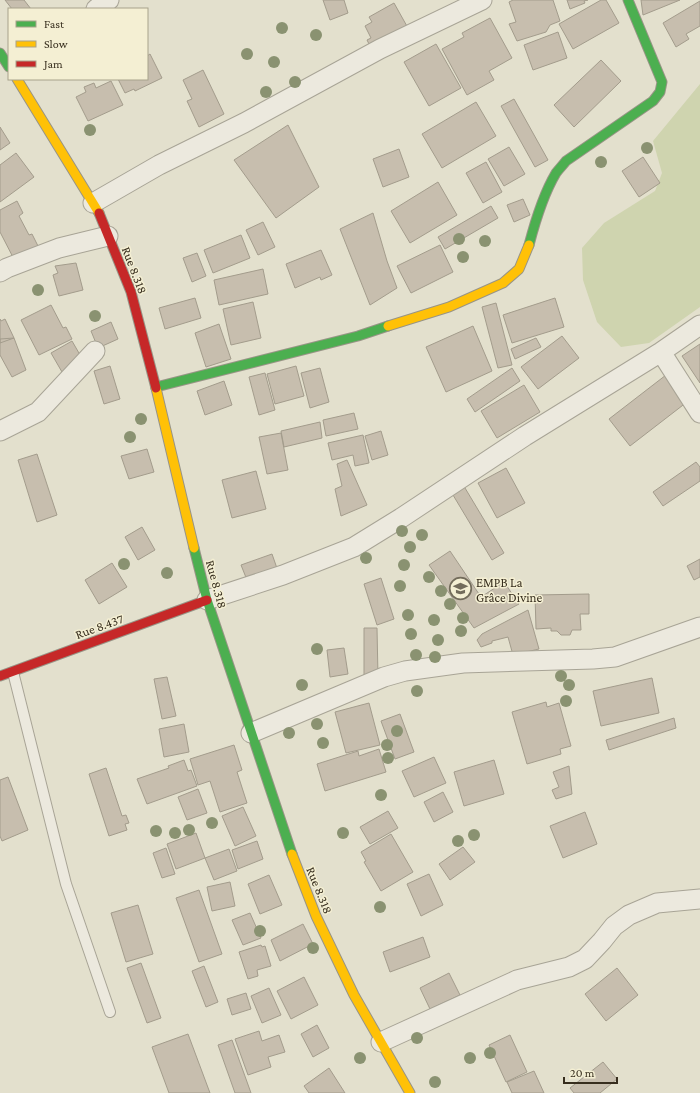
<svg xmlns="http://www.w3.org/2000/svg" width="700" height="1093" font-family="'Crimson Pro',serif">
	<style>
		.green { fill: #cfd4af }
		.building { fill: #c7beae; stroke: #a39c8c }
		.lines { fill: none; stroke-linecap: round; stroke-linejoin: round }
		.lane-casing { stroke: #a8a496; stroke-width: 12 }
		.street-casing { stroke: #a8a496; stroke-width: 21 }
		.fast-casing { stroke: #989486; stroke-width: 11 }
		.slow-casing { stroke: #989486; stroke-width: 11 }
		.jam-casing { stroke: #989486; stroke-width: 11 }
		.lane { stroke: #ece9de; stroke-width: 10 }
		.street { stroke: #ece9de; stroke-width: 19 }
		.fast { stroke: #4caf50; stroke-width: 9 }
		.slow { stroke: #ffc107; stroke-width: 9 }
		.jam { stroke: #c62828; stroke-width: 9 }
		.tree { fill: #8a9271 }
		.labels { text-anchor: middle; stroke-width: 3; stroke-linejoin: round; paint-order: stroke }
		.street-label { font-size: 13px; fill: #372e1e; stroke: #f4efd3 }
		.poi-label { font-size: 13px; fill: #372e1e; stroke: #f4efd3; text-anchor: start }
	</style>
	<rect width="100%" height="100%" fill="#e3e0cd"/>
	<path class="green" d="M700,84V307L649,343L621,347L597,322L583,280L582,248L604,223L655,191L662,173L653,141Z"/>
	<path class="building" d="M5,0H24L31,9H12Z
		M323,0H344L348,13L330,20Z
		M513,0H553L560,21L550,25L546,32L517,41L509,24L516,22L509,2Z
		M567,0H588L584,1L585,3L570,9Z
		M601,0H606L619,23L573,49L559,24Z
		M641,0H680L643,15Z
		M700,1V26L686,34L689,39L676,47L663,23Z
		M394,3L408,28L371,48L367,40L371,38L365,26L372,22L369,17Z
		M490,18L512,58L489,71L494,80L467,95L442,49L464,37L462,33Z
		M558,32L567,58L533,70L524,45Z
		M436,44L461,88L429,106L404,62Z
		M150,54L162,78L135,91L134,89L125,93L118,79H147V56Z
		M601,60L621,81L574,127L554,105Z
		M203,70L224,114L199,127L187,101L192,99L183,80Z
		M111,81L123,105L88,121L76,97L86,92L84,87L94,83L96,88Z
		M514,99L548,160L535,167L501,106Z
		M476,102L496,136L442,168L422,134Z
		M288,125L319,187L276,218L234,160Z
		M0,127L10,143L0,150Z
		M509,147L525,174L504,186L488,159Z
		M399,149L409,177L383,187L373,159Z
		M16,153L34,177L0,202V165Z
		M643,157L660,183L639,197L622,171Z
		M486,162L502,192L483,203L466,173Z
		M438,182L457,215L410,243L391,211Z
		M523,199L530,215L514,222L507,205Z
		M17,201L23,213L19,216L29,235L32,234L40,250L16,263L0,232V210Z
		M491,206L498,218L445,249L438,237Z
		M373,213L387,261L397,288L370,305L340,229Z
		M263,222L275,247L258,255L246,230Z
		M241,235L250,258L213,273L204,250Z
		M440,245L453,272L411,293L397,266Z
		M321,250L332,275L321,280L320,277L295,288L286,264Z
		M197,253L206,276L192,282L183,258Z
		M76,263L83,290L59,296L53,275L58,273L55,266Z
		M263,269L268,294L219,305L214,280Z
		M195,298L201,318L165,329L159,308Z
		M555,298L564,327L512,343L503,315Z
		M253,302L261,338L231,345L223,309Z
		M496,303L512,365L498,368L482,307Z
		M51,305L63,328L66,327L72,339L39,355L21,320Z
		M0,319L1,321L5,319L14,338L0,343Z
		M111,322L118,339L98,348L91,331Z
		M219,324L231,359L206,367L195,333Z
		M473,326L492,371L446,392L426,347Z
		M562,336L579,358L538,389L521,367Z
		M14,338L26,370L12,377L0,355V339Z
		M536,338L541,347L515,359L511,349Z
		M72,341L83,360L62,372L51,353Z
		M700,344V383L682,356Z
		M110,366L120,399L104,404L94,371Z
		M296,366L304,396L275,404L267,374Z
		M320,368L329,402L310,408L301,373Z
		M512,368L520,381L475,412L467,399Z
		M265,373L275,410L259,415L249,377Z
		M666,375L687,402L630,446L609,419Z
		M224,381L232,405L205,415L197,391Z
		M524,385L540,412L497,438L481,411Z
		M354,413L358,429L326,436L323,420Z
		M320,422L322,438L284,447L281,431Z
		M381,431L388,455L372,460L365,436Z
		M281,433L288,470L267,474L259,437Z
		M363,435L369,463L355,466L353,455L332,460L328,443Z
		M147,449L154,472L129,479L121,456Z
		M37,454L57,515L37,522L18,460Z
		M347,460L367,505L341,516L335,489L342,486L337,464Z
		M696,462L700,467V481L663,506L653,492Z
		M506,468L525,503L497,518L478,483Z
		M256,471L266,509L232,518L222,480Z
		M462,483L504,553L492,560L450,490Z
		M142,527L155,550L138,560L125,537Z
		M450,551L481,597L504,582L519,604L474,628L429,565Z
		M272,554L279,574L249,585L241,565Z
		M700,559V577L694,580L687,566Z
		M112,563L127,587L99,604L85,580Z
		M381,578L394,619L377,625L364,584Z
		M589,594V614H580L581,630H572L570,635H561L557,631H551V628L536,629L535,595Z
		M528,610L539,649L513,655L508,637L492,641V643L481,647L477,640L482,634Z
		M364,628H377L378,677L364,680Z
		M344,648L348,674L330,677L327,650Z
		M167,677L176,716L162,719L154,679Z
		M652,678L659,713L601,726L593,691Z
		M546,702L547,707L559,703L571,746L560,749L561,754L527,764L512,712Z
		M369,703L380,745L346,753L335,712Z
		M400,714L414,752L395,759L381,721Z
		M674,718L676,728L609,750L606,740Z
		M184,724L189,752L164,757L159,729Z
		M234,745L242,770L237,772L247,803L220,812L210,781L198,785L190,759Z
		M379,749L386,772L325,791L317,764L358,751L359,756Z
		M434,757L446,783L414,797L402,771Z
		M184,760L188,771L191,770L197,786L147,804L137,779L169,768L168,766Z
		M494,760L504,794L464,806L454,772Z
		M569,766L572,794L556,799L552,790L559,787L553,772Z
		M106,768L122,816L126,815L129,823L125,824L127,830L109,836L89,774Z
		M8,777L28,830L2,841L0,836V780Z
		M198,789L207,813L187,820L178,797Z
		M443,792L453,812L434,822L424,802Z
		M243,807L256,836L235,846L222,816Z
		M388,811L398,828L370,844L360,827Z
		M585,812L597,844L563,858L550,826Z
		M196,833L205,858L176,869L167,844Z
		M391,834L413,872L381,891L364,862L366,861L361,852Z
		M257,841L263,859L238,869L232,850Z
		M463,847L475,862L450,880L439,864Z
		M166,848L175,874L162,878L153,853Z
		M229,849L237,871L214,880L205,858Z
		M429,874L443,905L421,916L407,884Z
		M269,875L282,905L260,914L248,884Z
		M230,882L235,906L212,911L207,887Z
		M199,890L222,954L199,962L176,898Z
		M138,905L153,954L126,962L111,913Z
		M250,913L261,938L243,945L232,920Z
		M303,924L313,944L280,961L271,940Z
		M423,937L430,957L390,972L383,952Z
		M261,945L262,947L265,946L271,966L257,970L258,976L248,979L239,952Z
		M141,963L161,1018L147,1023L127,968Z
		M204,966L218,1002L206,1007L192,971Z
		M617,968L638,995L606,1021L585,994Z
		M449,973L460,995L430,1009L420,988Z
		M304,977L318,1005L291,1019L277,991Z
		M269,988L281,1015L262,1023L251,996Z
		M246,993L251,1009L232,1015L227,999Z
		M317,1025L329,1048L313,1057L301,1034Z
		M259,1031L262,1041L279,1035L285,1052L268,1057L271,1067L248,1075L235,1039Z
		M188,1034L210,1093H169L152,1047Z
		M510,1035L527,1072L506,1082L489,1045Z
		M232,1040L251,1093H235L218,1045Z
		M603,1062L617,1079L600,1093H574L570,1088Z
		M329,1068L345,1093H309L304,1086Z
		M534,1071L544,1093H512L507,1082Z"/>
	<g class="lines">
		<defs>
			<path id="lane" d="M13,672L66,884L110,1012"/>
			<path id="street" d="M96,9L109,0
				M93,203L159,165L244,123L380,49L482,0
				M0,272L7,268L59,248L108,236
				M661,352L700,413
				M0,431L38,412L95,351
				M207,600L283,575L354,547L401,518L525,436L661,352L700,325
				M251,733L384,677L405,671L463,663L593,659L615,657L700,627
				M381,1042L517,980L569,967L585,959L602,941L614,926L629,915L657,903L700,899"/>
			<path id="fast" d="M0,53L9,67
				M529,245C535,222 544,193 556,173C559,169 563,165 566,161L653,101L660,92L662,82L628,0
				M156,387L358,336L388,326
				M194,548L207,600L292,854"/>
			<path id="slow" d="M17,79L99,213
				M388,326L449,307L503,283L519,269L529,245
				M156,388L194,548
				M292,854L316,916L354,995L410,1093"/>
			<path id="jam" d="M99,213L131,292L156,388
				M0,676L207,600"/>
		</defs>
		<use href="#lane" class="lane-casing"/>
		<use href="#street" class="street-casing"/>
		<use href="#fast" class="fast-casing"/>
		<use href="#slow" class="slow-casing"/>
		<use href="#jam" class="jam-casing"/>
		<use href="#lane" class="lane"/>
		<use href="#street" class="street"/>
		<use href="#fast" class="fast"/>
		<use href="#slow" class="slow"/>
		<use href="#jam" class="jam"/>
	</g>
	<g class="tree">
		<circle cx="282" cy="28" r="6"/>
		<circle cx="316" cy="35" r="6"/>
		<circle cx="247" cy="54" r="6"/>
		<circle cx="274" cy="62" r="6"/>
		<circle cx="295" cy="82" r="6"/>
		<circle cx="266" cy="92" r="6"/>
		<circle cx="90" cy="130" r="6"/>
		<circle cx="647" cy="148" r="6"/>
		<circle cx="601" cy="162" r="6"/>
		<circle cx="459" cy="239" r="6"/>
		<circle cx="485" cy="241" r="6"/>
		<circle cx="463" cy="257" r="6"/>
		<circle cx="38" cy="290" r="6"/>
		<circle cx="95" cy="316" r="6"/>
		<circle cx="141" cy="419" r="6"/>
		<circle cx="130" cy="437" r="6"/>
		<circle cx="402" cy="531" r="6"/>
		<circle cx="422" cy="535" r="6"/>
		<circle cx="410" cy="547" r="6"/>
		<circle cx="366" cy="558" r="6"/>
		<circle cx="124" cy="564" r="6"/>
		<circle cx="404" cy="565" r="6"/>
		<circle cx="167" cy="573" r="6"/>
		<circle cx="429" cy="577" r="6"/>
		<circle cx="400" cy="586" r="6"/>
		<circle cx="441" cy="591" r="6"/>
		<circle cx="450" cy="604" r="6"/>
		<circle cx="408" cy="615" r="6"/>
		<circle cx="463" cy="618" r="6"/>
		<circle cx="434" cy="620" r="6"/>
		<circle cx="461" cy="631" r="6"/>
		<circle cx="411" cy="634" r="6"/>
		<circle cx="438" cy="640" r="6"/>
		<circle cx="317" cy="649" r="6"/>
		<circle cx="416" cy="655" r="6"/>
		<circle cx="435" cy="657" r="6"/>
		<circle cx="561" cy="676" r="6"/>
		<circle cx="302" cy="685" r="6"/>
		<circle cx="569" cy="685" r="6"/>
		<circle cx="417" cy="691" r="6"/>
		<circle cx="566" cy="701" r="6"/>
		<circle cx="317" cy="724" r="6"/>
		<circle cx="397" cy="731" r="6"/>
		<circle cx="289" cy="733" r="6"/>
		<circle cx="323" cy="743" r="6"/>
		<circle cx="387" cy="745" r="6"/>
		<circle cx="388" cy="758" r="6"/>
		<circle cx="381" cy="795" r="6"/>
		<circle cx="212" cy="823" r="6"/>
		<circle cx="189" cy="830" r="6"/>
		<circle cx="156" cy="831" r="6"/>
		<circle cx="175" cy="833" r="6"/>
		<circle cx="343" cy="833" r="6"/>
		<circle cx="474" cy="835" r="6"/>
		<circle cx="458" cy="841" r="6"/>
		<circle cx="380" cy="907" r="6"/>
		<circle cx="260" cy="931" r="6"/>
		<circle cx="313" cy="948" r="6"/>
		<circle cx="417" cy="1038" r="6"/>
		<circle cx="490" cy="1053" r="6"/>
		<circle cx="360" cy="1058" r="6"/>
		<circle cx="470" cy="1058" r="6"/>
		<circle cx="435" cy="1082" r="6"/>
	</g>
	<defs>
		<symbol id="school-ring" viewBox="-11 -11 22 22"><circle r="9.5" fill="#f4efd3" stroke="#736c5b" stroke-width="1.5"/><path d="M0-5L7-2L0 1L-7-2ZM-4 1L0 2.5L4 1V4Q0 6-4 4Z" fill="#736c5b"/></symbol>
	</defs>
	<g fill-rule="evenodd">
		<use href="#school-ring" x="448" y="576" width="25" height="25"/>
	</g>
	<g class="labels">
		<g class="street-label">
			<text transform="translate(135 270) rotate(69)" y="5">Rue 8.318</text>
			<text transform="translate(217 584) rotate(75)" y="5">Rue 8.318</text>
			<text transform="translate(99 626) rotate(-20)" y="5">Rue 8.437</text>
			<text transform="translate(320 890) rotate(68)" y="5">Rue 8.318</text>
		</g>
		<g class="poi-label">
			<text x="476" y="587">EMPB La<tspan x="476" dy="15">Grâce Divine</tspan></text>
		</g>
	</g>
	<rect x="8" y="8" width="140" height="72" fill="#f4efd3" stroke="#a8a28b"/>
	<rect x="16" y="21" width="20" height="6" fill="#4caf50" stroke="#a8a28b"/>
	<text x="44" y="28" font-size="12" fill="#372e1e">Fast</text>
	<rect x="16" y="41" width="20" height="6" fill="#ffc107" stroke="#a8a28b"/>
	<text x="44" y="48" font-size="12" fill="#372e1e">Slow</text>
	<rect x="16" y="61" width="20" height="6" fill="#c62828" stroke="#a8a28b"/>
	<text x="44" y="68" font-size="12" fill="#372e1e">Jam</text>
	<path d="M564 1077v6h53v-6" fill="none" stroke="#372e1e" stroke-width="2"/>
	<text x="570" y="1077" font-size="12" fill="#372e1e" stroke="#f4efd3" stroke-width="3" paint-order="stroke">20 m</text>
</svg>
